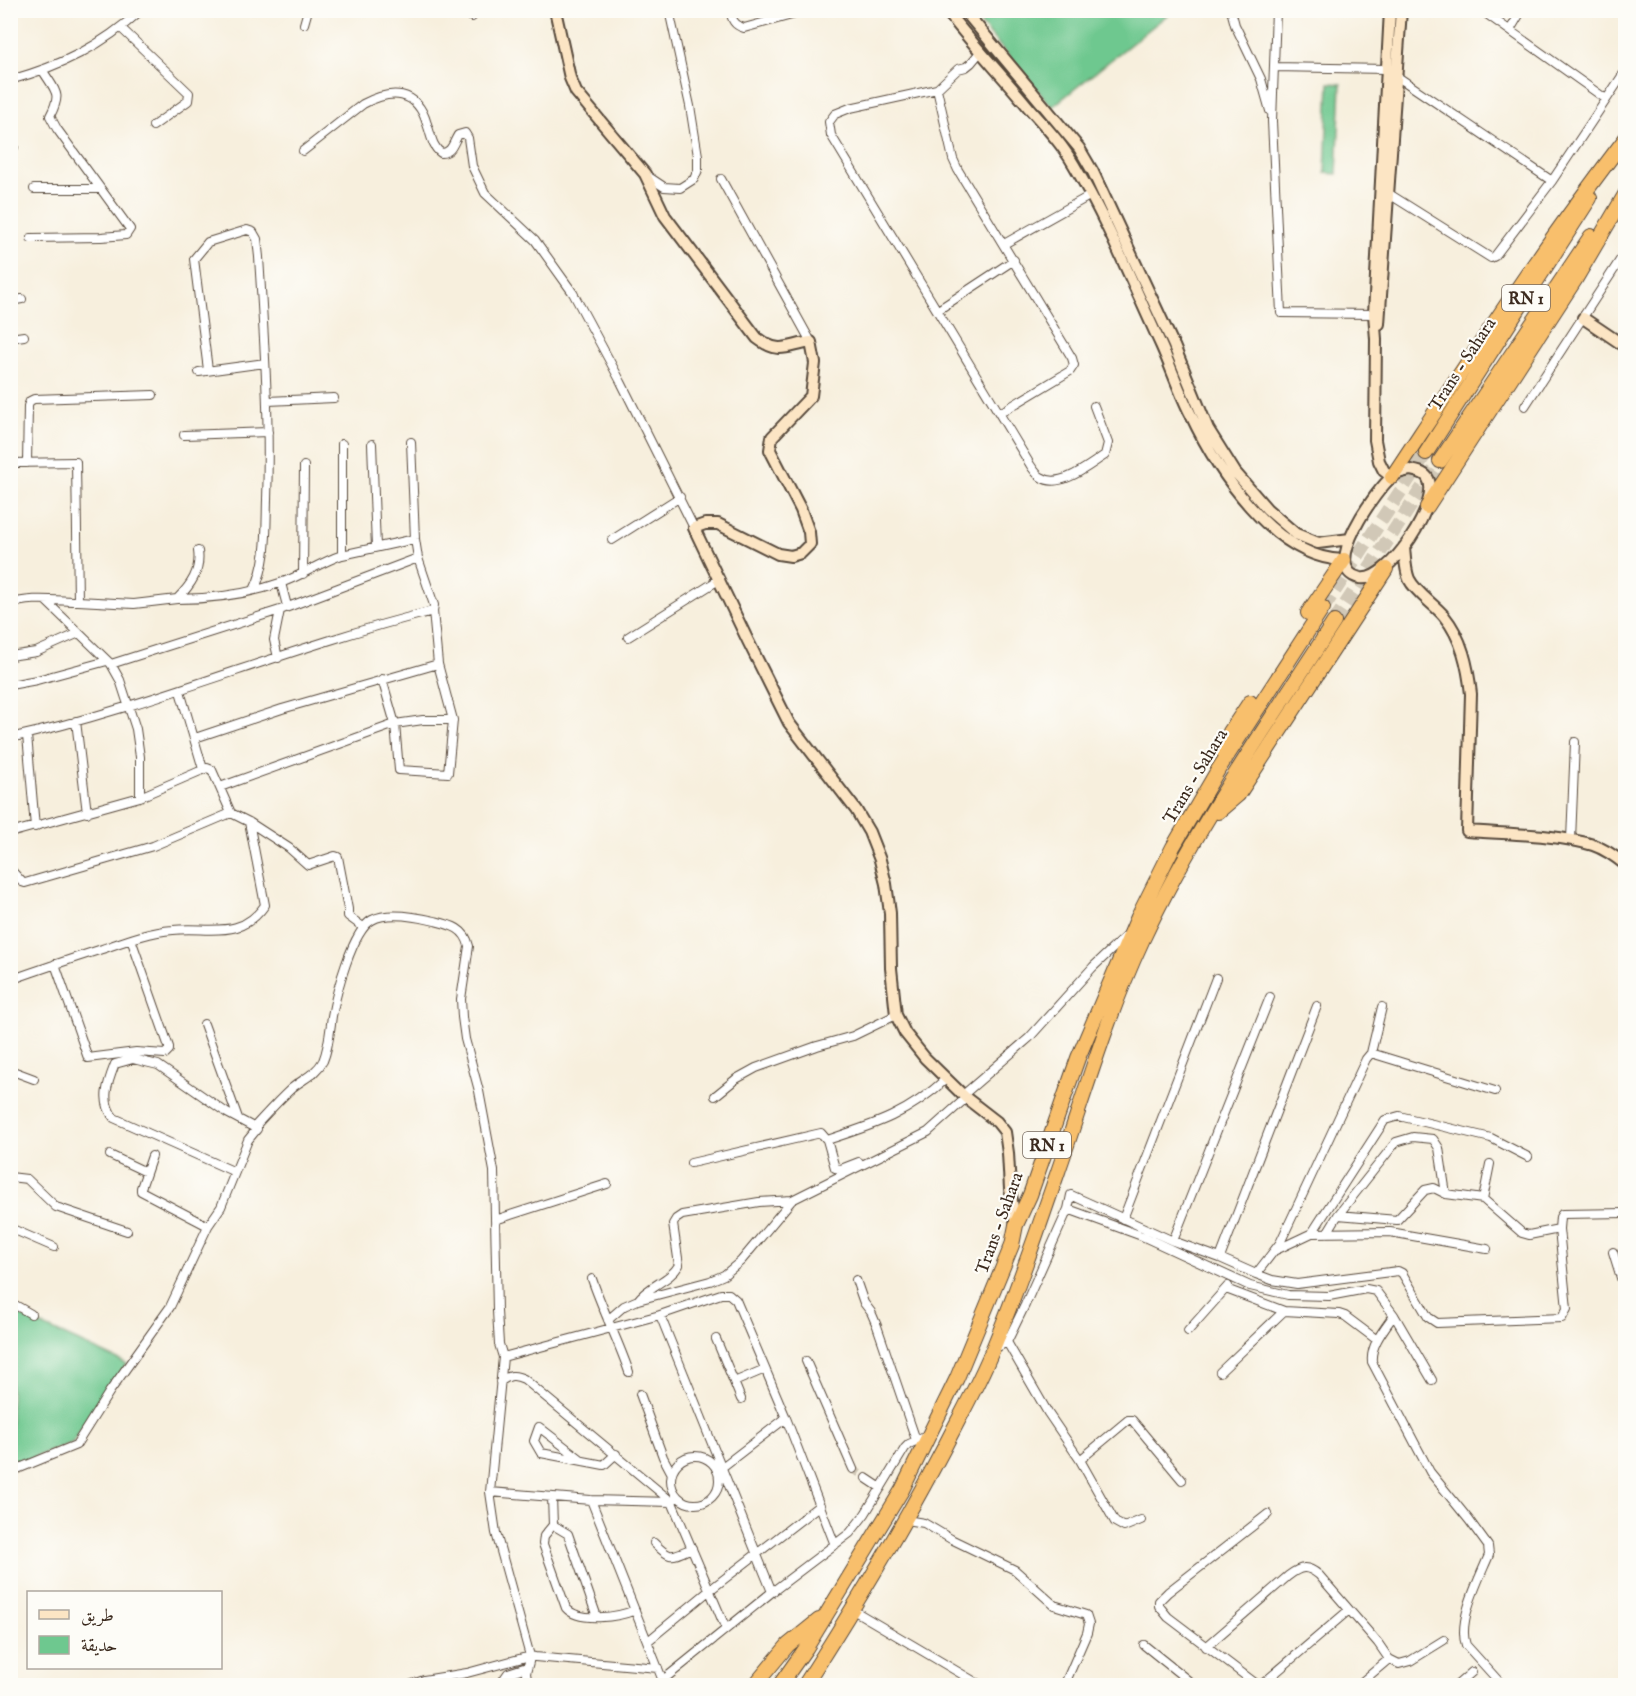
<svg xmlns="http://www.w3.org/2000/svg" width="1636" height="1696" font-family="'IM FELL English',Amiri,serif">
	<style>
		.green { fill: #6ec88f; stroke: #547956; stroke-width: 1.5 }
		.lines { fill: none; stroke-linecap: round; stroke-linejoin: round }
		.street-tunnel { stroke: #d1c8b7; stroke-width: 8; stroke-dasharray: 8 4; stroke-linecap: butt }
		.highway-tunnel { stroke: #d1c8b7; stroke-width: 14; stroke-dasharray: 14 7; stroke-linecap: butt }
		.street-casing { stroke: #57483b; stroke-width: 10 }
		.secondary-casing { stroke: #57483b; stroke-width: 14 }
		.highway-casing { stroke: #57483b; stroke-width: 16 }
		.street { stroke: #fff; stroke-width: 8 }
		.secondary { stroke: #fce5c4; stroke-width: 10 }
		.highway { stroke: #f8bf6c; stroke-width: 14 }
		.labels { text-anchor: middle; stroke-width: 4.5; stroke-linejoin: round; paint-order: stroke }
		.shield { fill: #fdfcf7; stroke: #75695f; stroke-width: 1.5 }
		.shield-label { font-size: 16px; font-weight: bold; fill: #3b2a1e }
		.street-label { font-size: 18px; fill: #3b2a1e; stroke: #fdfcf7 }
	</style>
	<rect width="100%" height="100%" fill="#fdfcf7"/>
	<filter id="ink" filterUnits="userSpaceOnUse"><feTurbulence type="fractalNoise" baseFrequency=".0167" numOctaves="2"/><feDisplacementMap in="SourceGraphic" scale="12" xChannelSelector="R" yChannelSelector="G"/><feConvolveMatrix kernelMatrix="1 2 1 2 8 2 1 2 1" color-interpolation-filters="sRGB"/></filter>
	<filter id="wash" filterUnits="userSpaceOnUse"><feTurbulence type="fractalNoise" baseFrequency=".008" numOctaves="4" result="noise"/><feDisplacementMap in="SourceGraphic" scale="24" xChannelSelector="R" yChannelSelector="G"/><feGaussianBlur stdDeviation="1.35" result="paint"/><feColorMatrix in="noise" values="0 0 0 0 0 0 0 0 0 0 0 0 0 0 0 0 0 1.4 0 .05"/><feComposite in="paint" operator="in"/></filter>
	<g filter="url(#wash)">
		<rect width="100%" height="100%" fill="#f7efdd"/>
		<path class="green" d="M970,11H1172L1052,107Z
			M1329,83L1341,84L1337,174L1325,173Z
			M11,1311L127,1364L96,1406L72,1443L34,1457L11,1468Z"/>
	</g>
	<g filter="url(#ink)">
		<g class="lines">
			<path class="street-tunnel" d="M853,1469L866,1478"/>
			<path class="highway-tunnel" d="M1323,608L1426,453
				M1334,622L1440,461"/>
			<defs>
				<path id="street" d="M458,10L472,17
					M730,10C732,20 734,25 744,28L810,10
					M1231,10L1235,25L1261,79L1270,111
					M1276,10L1272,121L1281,313L1374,314
					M1481,10L1606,99
					M304,24L308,10
					M121,28L189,93L188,101L153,126
					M1510,30L1522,10
					M981,51L971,63L966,67L958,69L937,89L850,108L835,114L829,122L831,135L1031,466C1034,470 1037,475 1041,477C1060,490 1089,465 1105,455L1108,443L1094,406
					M1274,67L1386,69L1552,181
					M10,80C61,66 102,46 141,10
					M937,89L953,159L958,170L1072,358L1074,365L1070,371L1000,413
					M10,138L14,147L10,155
					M303,151L363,104C391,89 417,89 427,124C431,134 432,147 441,153C452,153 453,143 458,135L465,133L468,138L472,166L485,193L535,240L573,293L621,382L694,528
					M646,175L664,187L680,188L694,179L698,170V156L690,106L669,10
					M721,179L811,342
					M34,189H98
					M1386,192L1491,258L1495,256L1552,181L1626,70
					M31,238L101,237L126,235L130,229L57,129L50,116C62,93 56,92 43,71
					M1004,244L1091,195
					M10,301L22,299
					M938,310L1014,260
					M10,338L24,336
					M208,370L194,259L208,242L247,230L253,232L257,239L259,257C264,339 270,418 267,500C266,530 268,562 254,590
					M199,372L265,363
					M268,401L334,398
					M1525,406L1626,251
					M184,435L268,432
					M411,442L415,539L418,558L434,605L433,611L438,664L453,720
					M372,444L376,547
					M10,463L76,462L78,601C60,601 26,596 10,605
					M27,463L28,406L30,401L34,399L153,395
					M612,540L680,497
					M342,555L415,539
					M303,574L304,466
					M281,583L287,606
					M177,599C212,599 249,594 283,582C303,575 321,562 342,555V444
					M46,601L111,664L120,680L136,729L140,757V797
					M78,601L134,604L177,599C191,585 201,571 198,551
					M628,637L720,579
					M10,656L36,652L79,633
					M278,658L274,640L280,610
					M111,664L280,610L418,558
					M10,685L37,680L107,661
					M180,691L203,769
					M76,721L87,813
					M27,735L35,827
					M10,738C154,706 290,646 433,611
					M195,738L282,709L438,664
					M220,787L395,724L423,720H453L448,773L399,770L395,724L382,679
					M231,813L249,822L289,848L308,865L335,856L338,857L348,909V916L363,927
					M10,833L140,797L207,768L212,770L231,813L153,846L25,883L22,882L10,869
					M1571,840L1575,742
					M55,964L88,1058L136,1052L165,1054L169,1050V1047L131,939
					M10,980C41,969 71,959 102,949C125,941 148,932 173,930C209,926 240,941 265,905L249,822
					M204,1024L238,1118
					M1371,1053L1495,1091
					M10,1070L34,1079
					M963,1095L1029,1038L1093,967L1127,935
					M715,1096L736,1079L756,1068L817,1046L853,1036L896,1015
					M827,1140L835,1168L841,1169L859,1162
					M110,1155L146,1172
					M152,1156L141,1188V1191L208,1226
					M691,1163L821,1133L827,1140C876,1124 906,1115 946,1079
					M235,1172L114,1118C100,1101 108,1082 115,1064L133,1059L158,1065L227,1113L257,1129
					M10,1177L27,1179L56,1207L127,1231
					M1483,1199L1490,1164
					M1068,1209L1142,1236L1250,1286L1288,1295L1329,1296L1366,1289L1376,1291L1394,1315L1432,1380
					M1338,1215L1397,1220L1425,1190L1434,1188L1446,1194
					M1123,1219L1216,978
					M495,1220L607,1184
					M10,1228L54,1247
					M1312,1233L1390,1232L1487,1249
					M1327,1233L1338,1215L1396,1142L1413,1137L1433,1139L1439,1148L1446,1194L1483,1199L1522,1233L1529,1235L1559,1229
					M1173,1241L1270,997
					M1276,1250L1312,1233L1385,1120L1399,1116L1491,1138L1528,1157
					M1613,1252L1626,1294
					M1220,1258L1317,1006
					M1256,1274L1272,1280L1297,1284L1398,1271L1402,1273L1428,1317L1437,1323L1562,1318L1567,1309L1559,1229L1560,1217L1562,1214L1626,1213
					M592,1279C603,1311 618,1340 629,1372
					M856,1280L864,1303L871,1312L877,1326L916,1440
					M638,1300C649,1285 670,1281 679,1265L673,1224L676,1219L682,1215L759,1202L792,1200
					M10,1302L31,1314
					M1284,1311L1339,1314L1345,1316L1377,1340
					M660,1315L772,1592
					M1394,1315C1385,1328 1370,1345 1372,1362L1430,1472L1469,1520L1488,1546L1489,1555C1480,1577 1457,1621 1466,1645L1503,1686
					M608,1320L624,1306L638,1300L710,1281L724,1275L741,1261L792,1200L928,1132L966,1098
					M1188,1331L1228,1286
					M716,1339L734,1382
					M1007,1342L1048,1413L1080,1460L1115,1522L1124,1527L1141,1520
					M994,1349L1007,1342L1025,1305L1068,1209L1071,1195L1173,1241L1220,1258L1256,1274L1280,1243L1366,1059L1371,1053L1382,1007
					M503,1357L660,1315L721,1294H729L736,1300L786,1418
					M806,1361L853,1469
					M1220,1372L1284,1311L1226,1289
					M500,1382C509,1375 514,1374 524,1379L672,1502L726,1629
					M640,1394L663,1457L672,1474
					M741,1399L734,1382L765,1369
					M671 1480a24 24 0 1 1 48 0a24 24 0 1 1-48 0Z
					M1080,1460L1128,1420H1132L1182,1480
					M583,1461L539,1427L534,1441L541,1453L604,1465L616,1454
					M717,1471L786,1418L835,1545
					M10,1472L76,1445L110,1391L170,1307L208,1226L221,1207L248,1140L257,1129V1124C268,1112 280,1099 292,1088C303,1079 316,1074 323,1061C329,1047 330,1030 332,1016C336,994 352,931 372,920C388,911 418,917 435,921C451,925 465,928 469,946L461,999L462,1017L465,1039L479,1091L494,1171L497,1311L499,1344L503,1357L490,1492L496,1533L530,1656L535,1657L658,1668
					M866,1478L881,1488
					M490,1492L591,1500L672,1502L677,1496
					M552,1497L553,1525L544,1536L543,1544L566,1608C579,1623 619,1617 635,1610
					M591,1500L665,1686
					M906,1520L924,1523L951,1539L1015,1570L1054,1605L1086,1615L1089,1624L1087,1633L1064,1686
					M553,1525L568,1534L597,1617
					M654,1543C671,1560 671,1557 692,1548
					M853,1610L982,1686
					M648,1641L710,1590L820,1505
					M1144,1645L1195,1686
					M1206,1647L1288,1576C1301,1566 1307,1565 1319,1575L1378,1643L1389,1659L1399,1664L1410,1661L1444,1640
					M663,1680L772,1592L850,1533L865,1514L905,1448L909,1444L929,1435
					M407,1686L424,1680L467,1673L530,1656
					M499,1686L508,1673L527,1667
					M528,1686L526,1673L529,1662
					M1259,1686L1168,1617L1159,1606V1601L1168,1592L1268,1514
					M1260,1686L1349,1610
					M1357,1686L1389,1659
					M1456,1686L1472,1672"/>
				<path id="secondary" d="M555,10L570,78L576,92L645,174L665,216L757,338C779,355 786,346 811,342L815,363L811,396L772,437L770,450L801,510L809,532L810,544L801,553L791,556L778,554L718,524H705L694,528L748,641L789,723L856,810L869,832L880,860L886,884L890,913L891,968L896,1015L905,1033L925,1058L966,1098L997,1122L1005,1132L1008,1153L1010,1189L1016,1225
					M946,10C972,44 1002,75 1029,108C1045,126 1062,144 1074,165C1108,222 1133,285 1161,345C1171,367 1179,391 1190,413C1216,469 1274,559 1344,560
					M964,10L1079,148L1093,172L1174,346L1208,429L1235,472L1267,509L1296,534L1318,543L1350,539
					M1390,10L1374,314L1376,339L1375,440L1379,461L1384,471L1392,477
					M1583,318L1626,347
					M1379,324L1401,10
					M1410,470C1416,471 1423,472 1427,477C1444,500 1388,584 1360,578C1318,570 1377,488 1393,476C1399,472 1404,471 1410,470Z
					M1404,547C1405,557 1405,569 1409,579C1416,593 1434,604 1444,616C1462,638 1468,666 1471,694L1467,831C1504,834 1558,834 1593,845C1605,849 1616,857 1626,865"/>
				<path id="highway" d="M1426,453L1590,198
					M1440,461L1591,236
					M1392,477C1468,362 1542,247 1626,138
					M1427,507L1575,280L1626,193
					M1308,613L1344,560
					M1223,751L1230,732L1250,702
					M1218,812L1238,795L1386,569
					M754,1686L788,1645L819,1620
					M779,1686L806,1648L902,1490L957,1378L1012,1245L1016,1225L1030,1195L1078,1058L1138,917L1173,847L1218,770L1323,608
					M804,1686C854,1608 901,1530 944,1448C960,1416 978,1385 992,1351C1018,1289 1040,1224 1062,1160C1087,1086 1109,1012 1142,941C1194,829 1267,726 1334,622"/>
			</defs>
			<use href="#street" class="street-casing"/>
			<use href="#secondary" class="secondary-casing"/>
			<use href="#highway" class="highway-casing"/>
			<use href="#street" class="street"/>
			<use href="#secondary" class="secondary"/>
			<use href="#highway" class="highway"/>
		</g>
	</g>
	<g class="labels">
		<g class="shield">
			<rect x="1502" y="285" width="48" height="26" rx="4.5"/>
			<rect x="1023" y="1132" width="48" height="26" rx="4.5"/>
		</g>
		<g class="shield-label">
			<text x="1526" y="304">RN 1</text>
			<text x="1047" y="1151">RN 1</text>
		</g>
		<g class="street-label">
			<text transform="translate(1462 364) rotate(-57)" y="6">Trans - Sahara</text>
			<text transform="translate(1195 776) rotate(-59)" y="6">Trans - Sahara</text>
			<text transform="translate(999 1223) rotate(-70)" y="6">Trans - Sahara</text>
		</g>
	</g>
	<rect width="1636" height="1696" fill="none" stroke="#fdfcf7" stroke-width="36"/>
	<rect x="27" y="1591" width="195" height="78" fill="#fdfcf7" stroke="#afa8a0" stroke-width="1.5"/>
	<rect x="39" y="1610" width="30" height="9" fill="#fce5c4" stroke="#afa8a0" stroke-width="1.5"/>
	<text x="81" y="1621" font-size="18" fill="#3b2a1e">طريق</text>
	<rect x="39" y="1636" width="30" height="18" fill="#6ec88f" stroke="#afa8a0" stroke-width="1.5"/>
	<text x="81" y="1651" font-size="18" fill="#3b2a1e">حديقة</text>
</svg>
